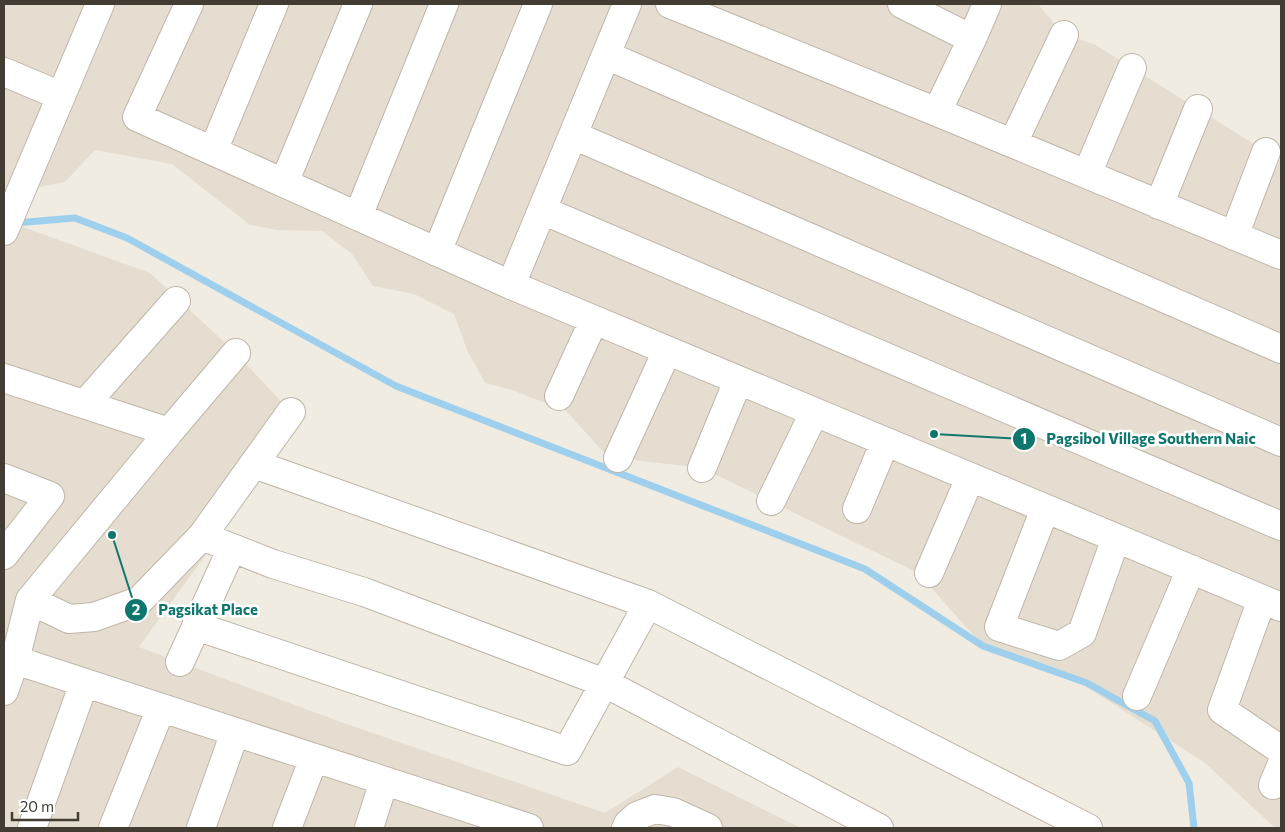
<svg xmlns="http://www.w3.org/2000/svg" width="1285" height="832" font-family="Commissioner,sans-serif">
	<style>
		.residential { fill: #e5ded0 }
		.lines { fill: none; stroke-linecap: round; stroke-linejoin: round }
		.stream { stroke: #9ed0ee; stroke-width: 7 }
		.minor-casing { stroke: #bfb6a8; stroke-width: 30 }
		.minor { stroke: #fff; stroke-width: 28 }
		.leader { fill: none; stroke: #0f766e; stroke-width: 2 }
		.callout-dot { fill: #0f766e; stroke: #fff; stroke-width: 2 }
		.mark-label { font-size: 15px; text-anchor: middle; font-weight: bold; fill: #fff }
		.callout-label { font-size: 15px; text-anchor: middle; font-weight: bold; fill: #0f766e; stroke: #fff; stroke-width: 5; stroke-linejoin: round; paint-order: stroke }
	</style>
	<rect width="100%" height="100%" fill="#f1ece2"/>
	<path class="residential" d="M4,4H1038L1064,35L1094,44L1281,161V828H1275L1205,763L1071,677L983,646L918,573L702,468L608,457L566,411L512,390L485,383L467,350L454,314L414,294L373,286L352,254L322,231L277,230L250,225L172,164L95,150L65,182L4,194Z
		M4,220L150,273L236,353L301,423L139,647L341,722L605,813L678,767L801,828H4Z"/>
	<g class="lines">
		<path class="stream" d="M15,223L75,218L127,238L396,386L865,569L983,646L1087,683L1155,721L1189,783L1194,828"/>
		<defs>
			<path id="minor" d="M189,4L137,117L511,285L1281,607
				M670,4L937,112L1281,255
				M902,4L972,39L937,112
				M972,39L987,4
				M606,55L1281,349
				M4,72L61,96
				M573,135L1281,442
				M1013,143L1064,35
				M213,151L274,4
				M1087,174L1132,68
				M284,183L358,4
				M1159,205L1198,109
				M542,210L1281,526
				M358,216L444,4
				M4,231L100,4
				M1234,236L1266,152
				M437,252L538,4
				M511,285L627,4
				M4,378L169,432L30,600
				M559,396L594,320
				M85,404L176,301
				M169,432L236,353
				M618,458L667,351
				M254,464L648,604L1088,828
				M702,468L738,381
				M4,478L50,496L4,555
				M771,501L814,413
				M857,509L885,442
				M1045,509L999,627L1059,646L1082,633L1116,538
				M202,536L291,412
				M929,573L970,478
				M1262,599L1222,710L1281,750
				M196,626L567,751L648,604
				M15,660L30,600L69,619L94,617L139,601L202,536L273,564L364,592L605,683L879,828
				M180,662L232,548
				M4,691L15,660L529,828
				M1137,696L1191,569
				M1273,785L1281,766
				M32,828L84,683
				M113,828L161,708
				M201,828L235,732
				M287,828L314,758
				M369,828L384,781
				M626,828L628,824L637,816L655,809L673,812L708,828"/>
		</defs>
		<use href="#minor" class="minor-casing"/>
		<use href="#minor" class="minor"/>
	</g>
	<path class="leader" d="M934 434L1024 439M112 535L136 610"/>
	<g class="callout-dot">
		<circle cx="934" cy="434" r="5"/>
		<circle cx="112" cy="535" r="5"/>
		<circle cx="1024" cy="439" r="12"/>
		<circle cx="136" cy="610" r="12"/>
	</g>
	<g class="mark-label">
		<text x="1024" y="444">1</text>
		<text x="136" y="615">2</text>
	</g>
	<g class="callout-label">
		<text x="1151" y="444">Pagsibol Village Southern Naic</text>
		<text x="208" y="615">Pagsikat Place</text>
	</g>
	<rect width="1285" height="832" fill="none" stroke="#423c33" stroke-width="10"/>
	<path d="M12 812v8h66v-8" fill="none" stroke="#423c33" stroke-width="2.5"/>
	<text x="20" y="812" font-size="15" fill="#423c33" stroke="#ffffff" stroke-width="4" paint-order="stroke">20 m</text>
</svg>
